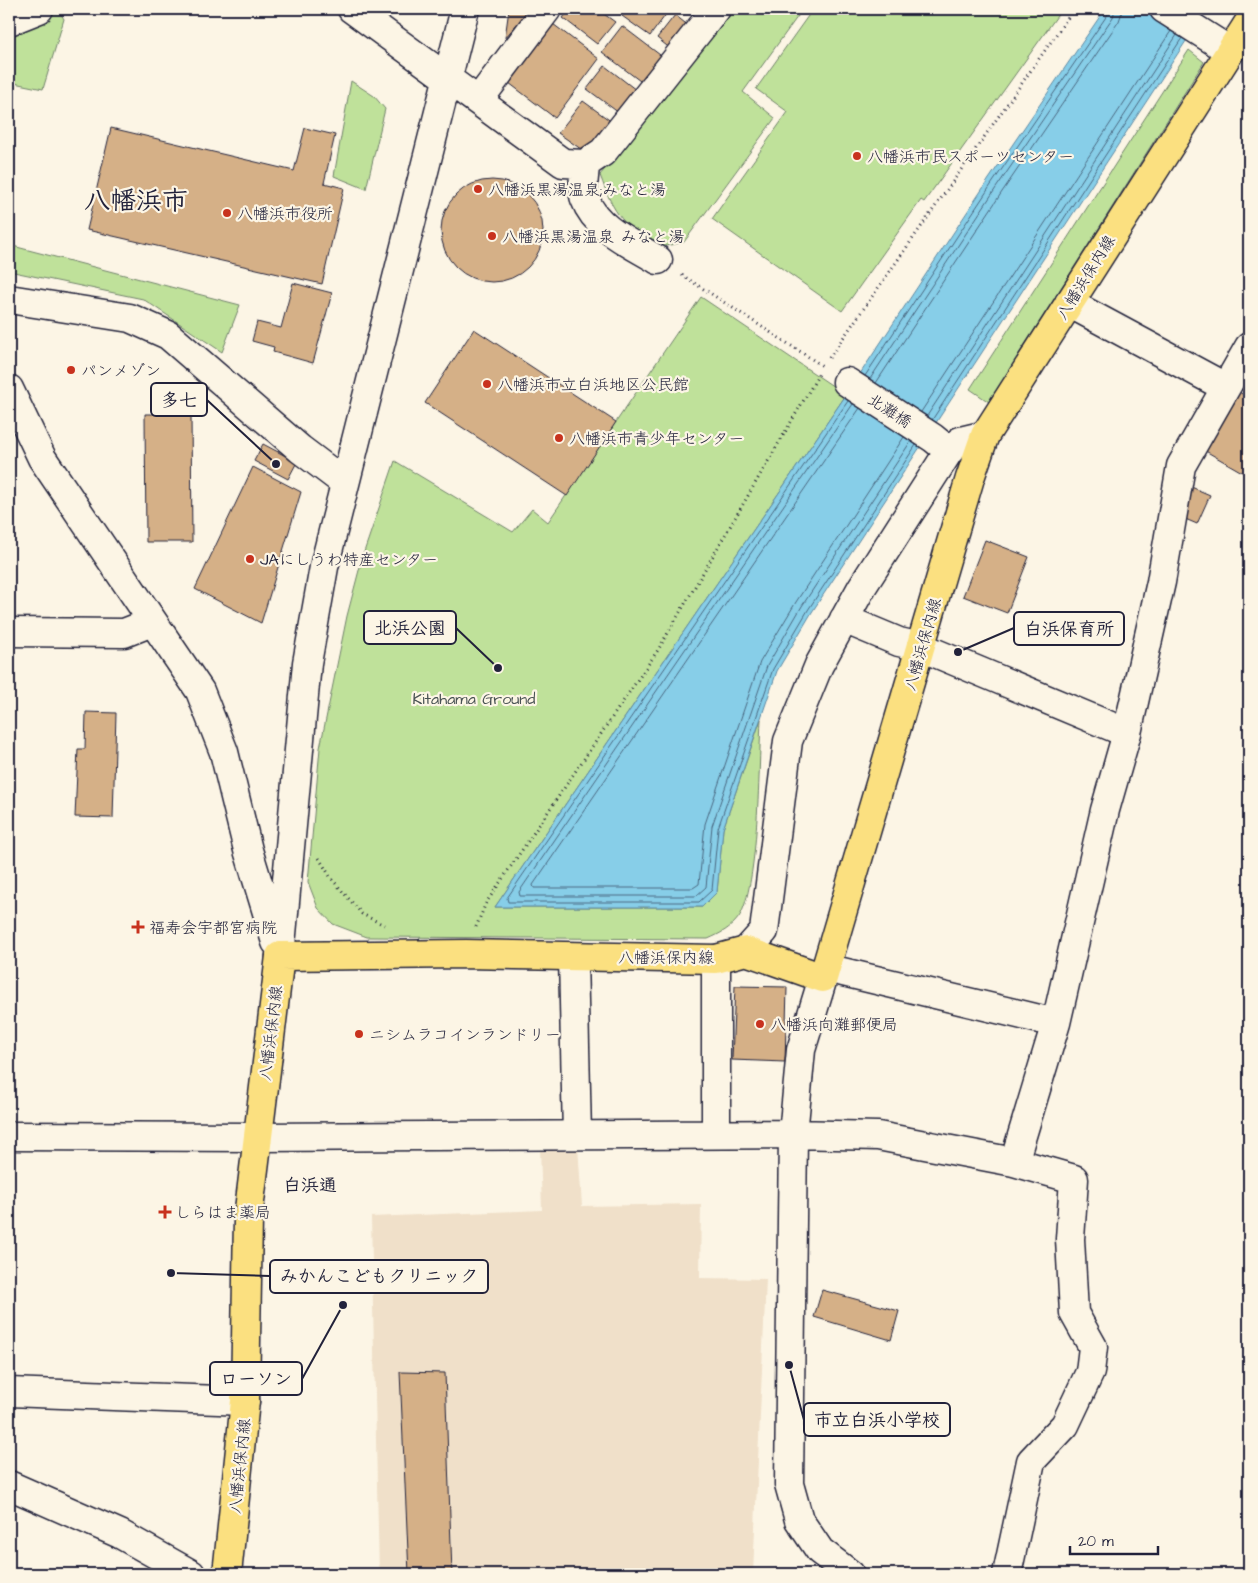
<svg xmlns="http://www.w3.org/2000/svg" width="1258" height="1583" font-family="'Architects Daughter','Klee One',sans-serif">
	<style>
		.built { fill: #f0e0c9 }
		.green { fill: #bfe19a; stroke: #70826a }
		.water { fill: #87cee8; stroke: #5f89a3 }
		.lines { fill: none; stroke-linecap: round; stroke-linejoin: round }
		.shore { stroke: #4a6780; stroke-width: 1 }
		.building { fill: #d5b087; stroke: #22223b }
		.minor-casing { stroke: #22223b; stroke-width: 31 }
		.major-casing { stroke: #22223b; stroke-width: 31 }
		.path { stroke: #22223b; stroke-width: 3; stroke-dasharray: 1 4; stroke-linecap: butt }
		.minor { stroke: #fcf5e5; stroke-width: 28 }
		.major { stroke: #fbe080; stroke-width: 28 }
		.poi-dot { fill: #c8321e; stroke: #fcf5e5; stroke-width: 2 }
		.labels { text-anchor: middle; stroke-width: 4.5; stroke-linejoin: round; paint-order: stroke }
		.poi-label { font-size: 16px; fill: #22223b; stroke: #fcf5e5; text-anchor: start }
		.street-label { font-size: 16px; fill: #22223b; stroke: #fcf5e5 }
		.park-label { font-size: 16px; fill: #495253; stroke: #fcf5e5 }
		.neighbourhood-label { font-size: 18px; font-weight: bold; fill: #22223b; stroke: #fcf5e5 }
		.town-label { font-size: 26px; font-weight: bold; fill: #22223b; stroke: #fcf5e5 }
		.leader { fill: none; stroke: #22223b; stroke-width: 2 }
		.callout-dot { fill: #22223b; stroke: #fcf5e5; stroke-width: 2 }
		.callout { fill: #fcf5e5; stroke: #22223b; stroke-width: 2 }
		.callout-label { font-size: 18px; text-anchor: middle; font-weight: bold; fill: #22223b }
	</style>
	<rect width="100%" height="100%" fill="#fcf5e5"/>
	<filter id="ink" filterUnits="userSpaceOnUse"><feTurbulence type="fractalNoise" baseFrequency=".02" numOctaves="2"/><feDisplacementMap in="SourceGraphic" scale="10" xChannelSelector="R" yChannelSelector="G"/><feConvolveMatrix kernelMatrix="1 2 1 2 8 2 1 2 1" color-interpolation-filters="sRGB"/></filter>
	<g filter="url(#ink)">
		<path class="built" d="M578,1146L582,1206L701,1204L700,1278L766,1279L753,1574H379L371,1217L542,1210L540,1147Z"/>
		<path class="green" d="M39,9H58L64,19L43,89L9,82V21Z
			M733,9H803L743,92L775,118L684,242L661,247C622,225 615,217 600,175Z
			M813,9H1062L924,202L921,200L842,311L712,219L788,112L756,89Z
			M1189,50L1204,62L989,402L970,389Z
			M351,81L374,96L385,109L366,189L334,176Z
			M9,245L240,305L222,352L143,299L9,271Z
			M701,297L846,395L495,907H702L717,892L723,829L761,719C759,760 759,887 739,917C731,928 720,934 708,939L367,937L333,924L318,908L308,882L320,748L347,616L363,555L395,461L513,532L532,509L548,522Z"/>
		<path class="water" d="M1105,9H1207L812,612L777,671L723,829L717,892L702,907H495L846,395L987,182Z"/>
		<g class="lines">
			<path class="shore" d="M865,376L991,185L1108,14L1109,9
				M870,379L996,188L1113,17L1115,9
				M876,383L1002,192L1119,21L1123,9
				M848,401L507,898L508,902H699L712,890L718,828L773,669L808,610L916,445
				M853,404L519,892L520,896H696L706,887L712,826L767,666L802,606L911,441
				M860,408L533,885L534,888H693L699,884L705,824L760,662L796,602L904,437
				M921,412L1171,31
				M927,416L1177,35
				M932,420L1182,38"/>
		</g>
		<path class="building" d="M509,9H530L505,38Z
			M570,9H597L615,22L597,44L563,18Z
			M627,9H670L650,36L622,16Z
			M675,15L690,27L672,50L657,38Z
			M553,24L599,59L555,118L509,83Z
			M622,26L664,58L644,84L602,52Z
			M605,66L636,90L619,113L587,89Z
			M583,101L612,122L588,154L558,133Z
			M111,128L294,171L305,128L335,135L324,183L344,188L322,284L87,230Z
			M441 231a51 51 0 1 1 102 0a51 51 0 1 1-102 0Z
			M293,283L332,293L313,363L273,352L274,347L252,341L257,322L281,328Z
			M474,329L616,422L567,496L425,403Z
			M1249,359V393L1237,387Z
			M1236,390L1249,398V476L1202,449Z
			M145,414H191L192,542H146Z
			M263,444L297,462L288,479L254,461Z
			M253,467L301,492L261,623L195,589Z
			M1189,486L1210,495L1197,524L1176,515Z
			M985,540L1029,557L1007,613L963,596Z
			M86,712L116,713L113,818L75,817L78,749H85Z
			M735,986L787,987L785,1062L732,1060Z
			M822,1290L899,1311L891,1340L814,1317Z
			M400,1372L445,1373L452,1574H409Z"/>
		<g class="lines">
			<defs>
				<path id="minor" d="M352,9L563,163L585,164L603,152L716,9
					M1164,9L1230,51
					M9,21L39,9
					M478,101L547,9
					M585,164C585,174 581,189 585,199C596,229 632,244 658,260
					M9,299L130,318L168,335L300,449L345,483
					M1069,303L1225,387
					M847,382L933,438L949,451
					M9,389L42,458L200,691L224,752L248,850L276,942
					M844,619L899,642L921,647L1127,733
					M9,632L124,633L152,622
					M746,951L764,931L788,741L819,665L862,587L949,451L960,441L985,435
					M280,956L307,663L324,567L465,9
					M573,957L577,1135
					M716,959V1134
					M826,968L1056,1023
					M823,978L801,1050L793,1134L789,1484L799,1520L820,1551L850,1574
					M9,1136L257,1137L793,1134L878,1136L1014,1162L1074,1179L1070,1239L1074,1313L1093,1347L1090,1372L1065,1425L1031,1461L1007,1574
					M1014,1162L1056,1023L1105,810L1127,733L1161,582L1181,466L1249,347
					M9,1392L245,1401
					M9,1485L120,1534L191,1574"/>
				<path id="major" d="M227,1574L245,1401L248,1218L280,956L466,954L716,959L746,951L823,978L970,478L985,435L1249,22"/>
			</defs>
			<use href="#minor" class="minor-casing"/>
			<use href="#major" class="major-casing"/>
			<path class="path" d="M682,275L824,367
				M829,358L1074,9
				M319,858L331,878L362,914L384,925
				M476,927L486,903L658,650L819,374"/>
			<use href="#minor" class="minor"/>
			<use href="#major" class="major"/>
		</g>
	</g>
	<g class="poi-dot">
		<circle cx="857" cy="156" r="5"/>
		<circle cx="478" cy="189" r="5"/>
		<circle cx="227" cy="213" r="5"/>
		<circle cx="492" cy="236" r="5"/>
		<circle cx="71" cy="370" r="5"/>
		<circle cx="487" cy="384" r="5"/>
		<circle cx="559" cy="438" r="5"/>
		<circle cx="250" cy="559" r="5"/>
		<path d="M135.5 919.5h5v5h5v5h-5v5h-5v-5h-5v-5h5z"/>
		<circle cx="760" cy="1024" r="5"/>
		<circle cx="359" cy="1034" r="5"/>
		<path d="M162.5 1204.5h5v5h5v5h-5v5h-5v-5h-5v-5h5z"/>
	</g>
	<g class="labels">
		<g class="poi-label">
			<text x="867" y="162">八幡浜市民スポーツセンター</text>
			<text x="488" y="195">八幡浜黒湯温泉;みなと湯</text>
			<text x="237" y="219">八幡浜市役所</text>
			<text x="502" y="242">八幡浜黒湯温泉 みなと湯</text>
			<text x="81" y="376">パンメゾン</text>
			<text x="497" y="390">八幡浜市立白浜地区公民館</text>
			<text x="569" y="444">八幡浜市青少年センター</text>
			<text x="260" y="565">JAにしうわ特産センター</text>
			<text x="149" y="933">福寿会宇都宮病院</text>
			<text x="770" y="1030">八幡浜向灘郵便局</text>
			<text x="369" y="1040">ニシムラコインランドリー</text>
			<text x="175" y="1218">しらはま薬局</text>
		</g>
		<g class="street-label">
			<text transform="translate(1085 277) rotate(-58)" y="6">八幡浜保内線</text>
			<text transform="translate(890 410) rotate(33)" y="6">北灘橋</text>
			<text transform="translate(922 644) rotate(-74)" y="6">八幡浜保内線</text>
			<text x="666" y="963">八幡浜保内線</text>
			<text transform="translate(270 1033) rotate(-83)" y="6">八幡浜保内線</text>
			<text transform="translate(239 1466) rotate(-84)" y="6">八幡浜保内線</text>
		</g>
		<g class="park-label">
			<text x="474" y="704">Kitahama Ground</text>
		</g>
		<g class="neighbourhood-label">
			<text x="310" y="1191">白浜通</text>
		</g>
		<g class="town-label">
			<text x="136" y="209">八幡浜市</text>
		</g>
	</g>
	<path class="leader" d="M276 464L207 400M498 668L456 628M958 652L1014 628M171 1273L270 1276M343 1305L302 1379M789 1365L804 1420"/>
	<g class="callout-dot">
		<circle cx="276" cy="464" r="5"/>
		<circle cx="498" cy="668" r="5"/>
		<circle cx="958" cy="652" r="5"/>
		<circle cx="171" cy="1273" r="5"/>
		<circle cx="343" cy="1305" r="5"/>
		<circle cx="789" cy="1365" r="5"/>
	</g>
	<g class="callout">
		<rect x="151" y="383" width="56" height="33" rx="5"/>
		<rect x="364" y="611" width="92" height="33" rx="5"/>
		<rect x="1014" y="612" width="110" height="33" rx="5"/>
		<rect x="270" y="1260" width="218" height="33" rx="5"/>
		<rect x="210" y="1362" width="92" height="33" rx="5"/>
		<rect x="804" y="1403" width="146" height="33" rx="5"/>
	</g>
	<g class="callout-label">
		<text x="179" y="406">多七</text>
		<text x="410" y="634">北浜公園</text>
		<text x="1069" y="635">白浜保育所</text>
		<text x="379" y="1282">みかんこどもクリニック</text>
		<text x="256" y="1385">ローソン</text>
		<text x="877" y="1426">市立白浜小学校</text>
	</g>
	<rect width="1258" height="1583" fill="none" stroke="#fcf5e5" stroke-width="30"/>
	<rect x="15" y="15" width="1228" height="1553" fill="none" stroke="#22223b" stroke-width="2" filter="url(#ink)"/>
	<path d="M1070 1546v8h88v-8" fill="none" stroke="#22223b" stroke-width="2.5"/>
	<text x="1078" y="1546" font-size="15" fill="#22223b" stroke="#fcf5e5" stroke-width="4" paint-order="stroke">20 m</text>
</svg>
